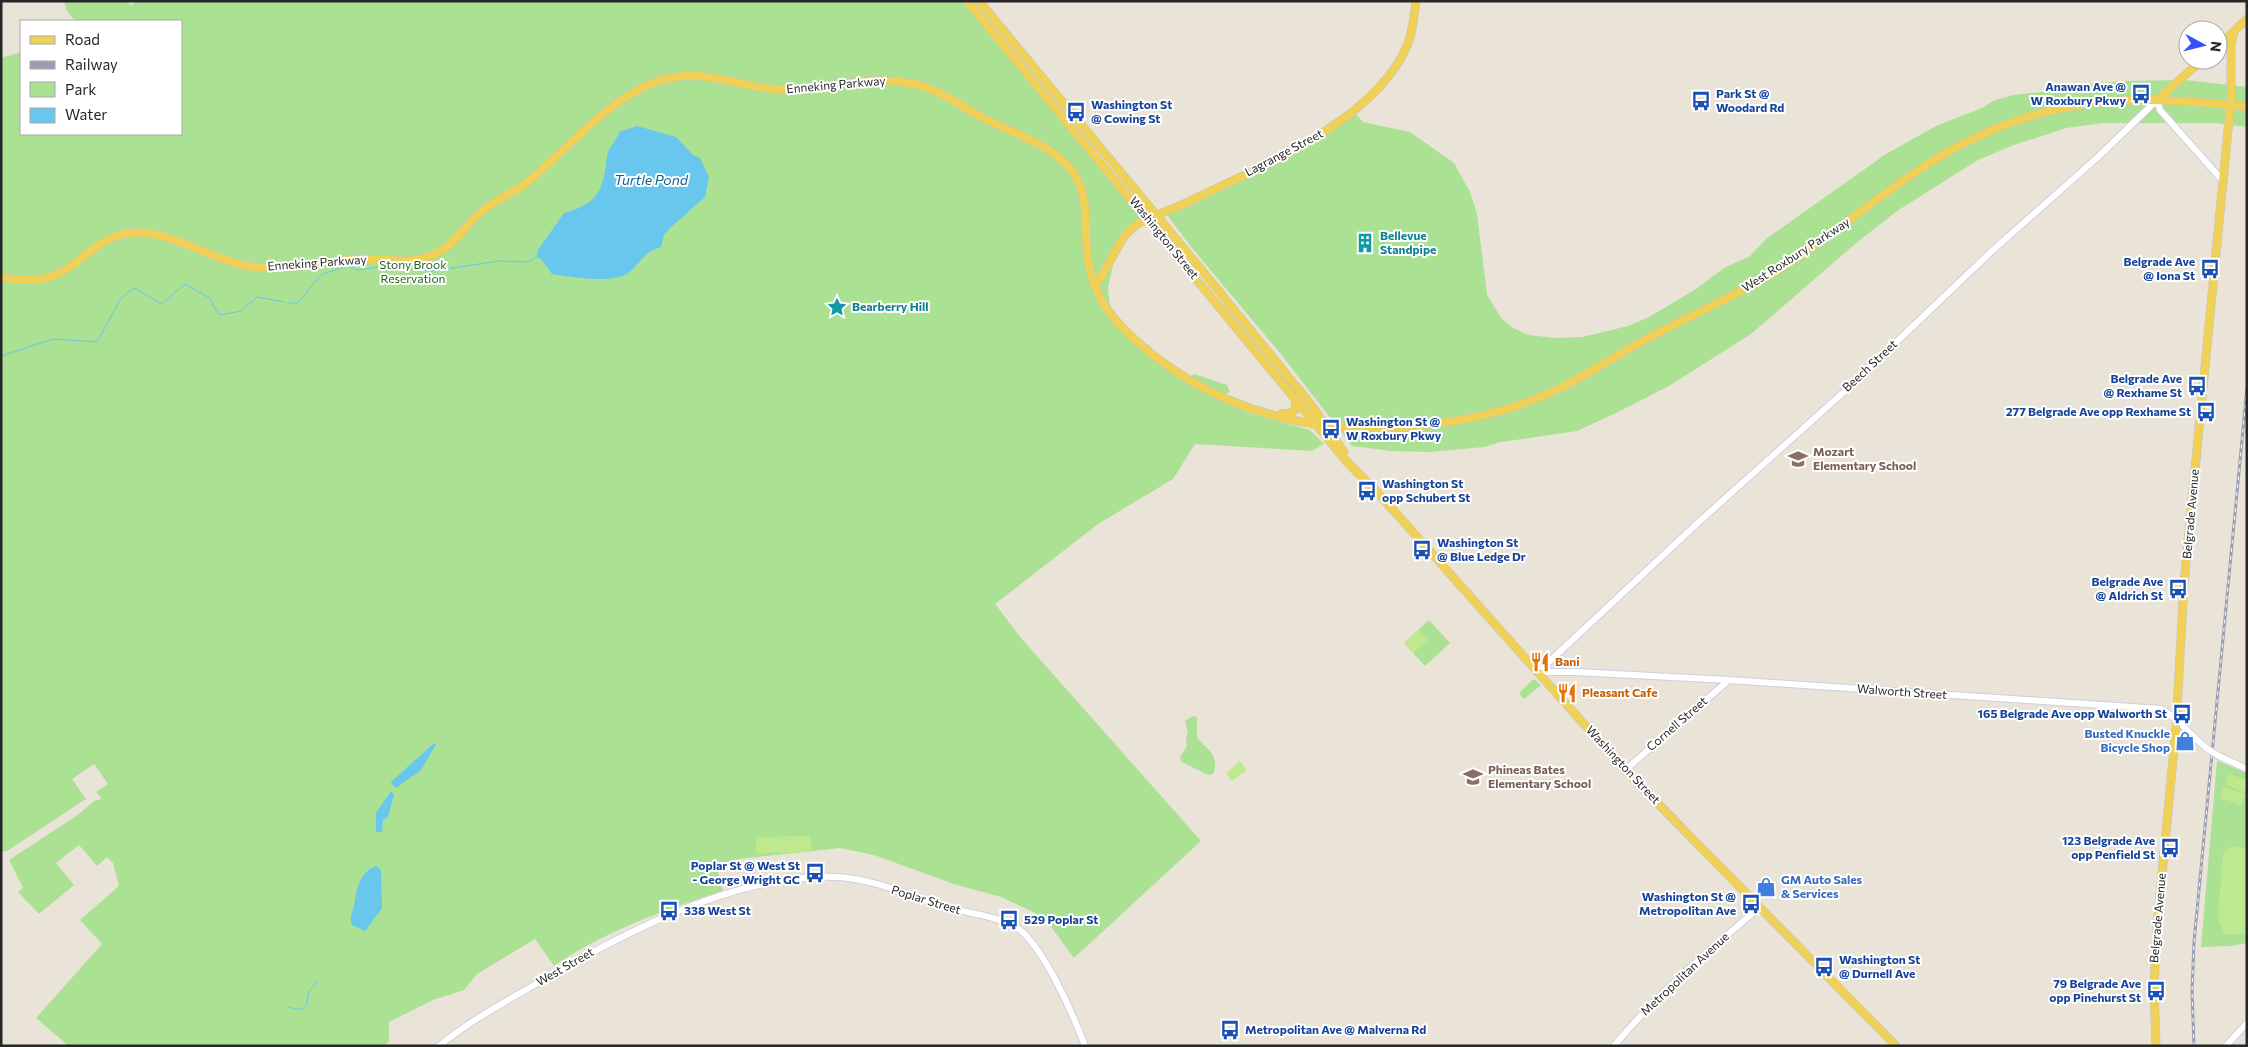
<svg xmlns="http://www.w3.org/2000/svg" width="2248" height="1047" font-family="Commissioner,sans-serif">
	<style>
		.green { fill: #abe193 }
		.pitch { fill: #bfe98f }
		.water { fill: #69c6ed }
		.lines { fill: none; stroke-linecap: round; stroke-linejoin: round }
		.stream { stroke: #69c6ed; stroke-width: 1 }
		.minor-casing { stroke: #cdd0e0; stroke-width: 8 }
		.major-casing { stroke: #c3c3c3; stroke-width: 9 }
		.minor { stroke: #fff; stroke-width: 6 }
		.major { stroke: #efd157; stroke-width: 8 }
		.rail-casing { stroke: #9b9db1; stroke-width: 3 }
		.rail { stroke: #fff; stroke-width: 1; stroke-dasharray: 4; stroke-linecap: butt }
		.minor-bridge-casing { stroke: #cdd0e0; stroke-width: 8; stroke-linecap: butt }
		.minor-bridge { stroke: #fff; stroke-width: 6 }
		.labels { text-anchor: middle; stroke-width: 4; stroke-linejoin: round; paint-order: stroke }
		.street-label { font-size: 12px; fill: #272727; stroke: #fff }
		.transit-label { font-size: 12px; font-weight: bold; fill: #164399; stroke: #fff; text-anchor: end }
		.culture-label { font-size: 12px; font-weight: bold; fill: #0d838f; stroke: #fff; text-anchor: start }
		.park-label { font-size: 12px; fill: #256219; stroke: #fff }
		.education-label { font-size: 12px; font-weight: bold; fill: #785e54; stroke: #fff; text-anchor: start }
		.food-label { font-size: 12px; font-weight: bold; fill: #c56008; stroke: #fff; text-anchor: start }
		.shop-label { font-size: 12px; font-weight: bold; fill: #366cbe; stroke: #fff; text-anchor: end }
		.water-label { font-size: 14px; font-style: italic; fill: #0d6194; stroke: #fff }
	</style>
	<rect width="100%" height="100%" fill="#eae3d8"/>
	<path class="green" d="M64,1H125L132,5L135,1H961L1027,78L1147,225L1139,227L1130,234L1113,265L1108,288L1110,309L1156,358L1238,404L1248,413L1310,430L1324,444L1312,451L1195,444L1173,479L1098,524L995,604L1021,638L1201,841L1074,958L1044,917L1001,897L954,884L874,855L840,848L739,859L716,865L723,891C666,909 603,932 554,966L535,939L477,974L464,990L433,1000L389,1022V1041L384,1046H69L36,1018L102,944L80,920L119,886L113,863L107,857L97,866L79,845L56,863L74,885L39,914L18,892L23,888L9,860L79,814L94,801L102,799L96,792L108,784L94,764L72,779L86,799L7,851L1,852V58L21,52V134H181V21H75L67,11Z
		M2186,80L2247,87V127L2215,123H2103L2066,128L2011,146L1978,160L1897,211L1855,244L1751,334L1669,386L1618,412L1577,431L1501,442L1484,447L1429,452L1391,451L1352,446L1280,353L1192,248L1167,215L1288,157L1321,138L1356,114L1363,122L1410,132L1454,163L1470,192L1477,214L1487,295L1501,318L1513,328L1528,335L1556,338L1582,337L1628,326L1649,317L1696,289L1724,268L1750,256L1766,239L1886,154L1936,126L1982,108L1993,101L2013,95L2042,92L2061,86L2123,81Z
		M1194,374L1227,385L1230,392C1217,399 1201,384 1191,376Z
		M1429,620L1450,643L1425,666L1404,643Z
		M1534,679L1541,685L1524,699L1519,693Z
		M1193,716L1197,717V738C1208,749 1220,757 1213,774L1208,775L1182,762L1180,757L1187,746L1186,740L1188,732L1185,721Z
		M2217,761L2247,773V943L2230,946L2201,947Z"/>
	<path class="pitch" d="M1419,630L1429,640L1413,653L1404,643Z
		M1240,761L1247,770L1232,781L1226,773Z
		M2228,774L2247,780L2245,792L2225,785Z
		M2224,787L2245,794L2241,805L2220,798Z
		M811,836V852L756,853V837Z
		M2232,846L2247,848V934H2224L2218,917L2223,853Z"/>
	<path class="water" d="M637,126L676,137L693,155L700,158L709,177L705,197L670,228L664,235L661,247C642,253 641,263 628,273C615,284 570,277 552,274L541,259L537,257L538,250L564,213C588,206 600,199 605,172C606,166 606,158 608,152C611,145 617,140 619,132Z
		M433,744H436L435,746L421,770L396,788L391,783L392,781Z
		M391,791L394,795L388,817L383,820L382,832H376V813Z
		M376,866L380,869L381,873L382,908L365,931L352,925C349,917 352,913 354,906C357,890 358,873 376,866Z"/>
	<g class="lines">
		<path class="stream" d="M288,303H298L322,274L348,266L357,270L380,267L432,271L499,261L527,262L537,257
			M1,356L53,339L97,342L121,298L134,288L162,304L185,284L211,299L215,309L220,315L241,311L257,297L284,302
			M289,1007C307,1014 307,1004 309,991L317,982"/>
		<defs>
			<path id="minor" d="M2157,100L2160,110L2223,181
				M1538,672L1701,520L1846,390L1993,250L2098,157L2157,100
				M1538,672H1576L1729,680L2161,709C2180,719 2192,738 2209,750
				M2219,756L2247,769
				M1625,770L1729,680
				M439,1046C468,1022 503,1003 536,984C620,935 735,873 836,877C870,878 906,894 939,905C960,912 1004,917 1019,929C1045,950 1073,1014 1085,1046
				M1614,1046C1657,994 1709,950 1760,907
				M2226,1046L2247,1023"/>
			<path id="major" d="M967,1L1346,461L1377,492L1625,770L1896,1046
				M979,1L1200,268L1312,406L1344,452
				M2218,46L2247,19
				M2157,100L2202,60
				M1,278C18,279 37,282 53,276C81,265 98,236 131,233C166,229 207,257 242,265C280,273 320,261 358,259C384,258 412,266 435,254C455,245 466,224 482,211C496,199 513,193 526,183C572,147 622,79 684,76C719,74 752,90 787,90C826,90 864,76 903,82C937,86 956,104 985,119C1015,134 1052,144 1073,172C1091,198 1083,231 1088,260C1090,272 1094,286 1100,297C1110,317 1126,332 1142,346C1225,417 1327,438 1434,424C1477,419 1519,408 1558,389C1585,376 1611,359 1637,344C1686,317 1738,296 1786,265C1833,234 1876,198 1923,167C2030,97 2124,92 2247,107
				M1095,285C1111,267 1115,241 1135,226C1147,217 1174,209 1190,201C1260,167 1374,122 1407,46C1413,32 1414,16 1416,1
				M1281,414L1291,413L1295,410L1296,400
				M2156,1046L2154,988L2157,926L2176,728L2184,583L2231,99V45L2234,32"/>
		</defs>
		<use href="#minor" class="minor-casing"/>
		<use href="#major" class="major-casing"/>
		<use href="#minor" class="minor"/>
		<use href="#major" class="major"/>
		<defs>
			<path id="rail" d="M2194,1046L2192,991L2194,942L2247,388"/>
		</defs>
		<use href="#rail" class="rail-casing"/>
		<use href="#rail" class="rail"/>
		<defs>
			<path id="minor-bridge" d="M2209,750L2219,756"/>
		</defs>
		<use href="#minor-bridge" class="minor-bridge-casing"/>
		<use href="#minor-bridge" class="minor-bridge"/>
	</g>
	<defs>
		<symbol id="bus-bare" viewBox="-9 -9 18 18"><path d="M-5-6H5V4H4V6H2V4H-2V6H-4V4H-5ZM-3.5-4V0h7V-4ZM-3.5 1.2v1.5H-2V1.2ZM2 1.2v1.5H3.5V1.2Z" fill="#1a4fb4" stroke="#fff" stroke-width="2.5" paint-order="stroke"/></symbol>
		<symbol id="building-bare" viewBox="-9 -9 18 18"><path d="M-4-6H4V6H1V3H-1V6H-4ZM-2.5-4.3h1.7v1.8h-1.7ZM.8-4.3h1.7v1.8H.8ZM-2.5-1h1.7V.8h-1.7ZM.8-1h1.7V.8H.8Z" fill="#0f9aa8" stroke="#fff" stroke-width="2.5" paint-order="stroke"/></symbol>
		<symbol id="sight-bare" viewBox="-9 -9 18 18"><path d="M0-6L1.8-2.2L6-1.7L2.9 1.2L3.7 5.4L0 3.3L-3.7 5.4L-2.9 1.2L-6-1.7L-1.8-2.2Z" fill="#0f9aa8" stroke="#fff" stroke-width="2.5" paint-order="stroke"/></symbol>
		<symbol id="school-bare" viewBox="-9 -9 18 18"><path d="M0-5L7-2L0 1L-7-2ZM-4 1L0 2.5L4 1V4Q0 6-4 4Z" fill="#8d6e63" stroke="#fff" stroke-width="2.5" paint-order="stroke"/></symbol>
		<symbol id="restaurant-bare" viewBox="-9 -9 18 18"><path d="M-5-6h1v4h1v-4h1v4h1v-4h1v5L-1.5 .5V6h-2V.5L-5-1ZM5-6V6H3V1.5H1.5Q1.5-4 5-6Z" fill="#e8710a" stroke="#fff" stroke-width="2.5" paint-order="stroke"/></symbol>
		<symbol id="shop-bare" viewBox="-9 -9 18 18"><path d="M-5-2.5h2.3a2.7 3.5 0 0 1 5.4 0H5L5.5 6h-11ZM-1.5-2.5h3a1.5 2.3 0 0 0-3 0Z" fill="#3f7fe0" stroke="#fff" stroke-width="2.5" paint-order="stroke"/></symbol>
	</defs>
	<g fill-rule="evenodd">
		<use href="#bus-bare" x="2127" y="80" width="28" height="28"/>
		<use href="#bus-bare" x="1687" y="87" width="28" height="28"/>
		<use href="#bus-bare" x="1062" y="98" width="28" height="28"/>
		<use href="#building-bare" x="1351" y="229" width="28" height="28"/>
		<use href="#bus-bare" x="2196" y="255" width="28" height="28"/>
		<use href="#sight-bare" x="823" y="293" width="28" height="28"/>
		<use href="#bus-bare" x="2183" y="372" width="28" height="28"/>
		<use href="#bus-bare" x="2192" y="398" width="28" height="28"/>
		<use href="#bus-bare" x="1317" y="415" width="28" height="28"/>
		<use href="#school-bare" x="1784" y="445" width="28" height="28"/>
		<use href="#bus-bare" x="1353" y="477" width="28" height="28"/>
		<use href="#bus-bare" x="1408" y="536" width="28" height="28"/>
		<use href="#bus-bare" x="2164" y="575" width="28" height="28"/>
		<use href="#restaurant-bare" x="1526" y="648" width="28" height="28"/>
		<use href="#restaurant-bare" x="1553" y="679" width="28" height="28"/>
		<use href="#bus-bare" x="2168" y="700" width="28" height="28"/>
		<use href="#shop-bare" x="2171" y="727" width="28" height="28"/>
		<use href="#school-bare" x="1459" y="763" width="28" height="28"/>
		<use href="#bus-bare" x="2156" y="834" width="28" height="28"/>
		<use href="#bus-bare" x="801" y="859" width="28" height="28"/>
		<use href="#shop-bare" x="1752" y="873" width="28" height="28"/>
		<use href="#bus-bare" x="1737" y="890" width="28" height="28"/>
		<use href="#bus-bare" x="655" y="897" width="28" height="28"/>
		<use href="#bus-bare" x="995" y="906" width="28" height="28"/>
		<use href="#bus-bare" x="1810" y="953" width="28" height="28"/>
		<use href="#bus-bare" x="2142" y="977" width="28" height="28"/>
		<use href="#bus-bare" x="1216" y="1016" width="28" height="28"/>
	</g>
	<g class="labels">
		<g class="street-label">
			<text transform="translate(836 85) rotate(-5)" y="4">Enneking Parkway</text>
			<text transform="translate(1284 153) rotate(-28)" y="4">Lagrange Street</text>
			<text transform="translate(1164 238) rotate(51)" y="4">Washington Street</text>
			<text transform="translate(1796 255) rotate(-33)" y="4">West Roxbury Parkway</text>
			<text transform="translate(317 263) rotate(-4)" y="4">Enneking Parkway</text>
			<text transform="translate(1870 366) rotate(-43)" y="4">Beech Street</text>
			<text transform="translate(2191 514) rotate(-85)" y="4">Belgrade Avenue</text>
			<text transform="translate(1902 692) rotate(4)" y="4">Walworth Street</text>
			<text transform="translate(1677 724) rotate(-41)" y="4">Cornell Street</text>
			<text transform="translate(1623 765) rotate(47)" y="4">Washington Street</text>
			<text transform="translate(926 900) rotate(17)" y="4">Poplar Street</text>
			<text transform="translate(2158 918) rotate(-85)" y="4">Belgrade Avenue</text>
			<text transform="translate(565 967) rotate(-30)" y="4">West Street</text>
			<text transform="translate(1685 974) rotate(-43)" y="4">Metropolitan Avenue</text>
		</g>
		<g class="transit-label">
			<text x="2126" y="91">Anawan Ave @<tspan x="2126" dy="14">W Roxbury Pkwy</tspan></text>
			<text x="1716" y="98" text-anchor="start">Park St @<tspan x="1716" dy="14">Woodard Rd</tspan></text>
			<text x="1091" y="109" text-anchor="start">Washington St<tspan x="1091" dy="14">@ Cowing St</tspan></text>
			<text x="2195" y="266">Belgrade Ave<tspan x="2195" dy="14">@ Iona St</tspan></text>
			<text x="2182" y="383">Belgrade Ave<tspan x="2182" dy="14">@ Rexhame St</tspan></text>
			<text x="2191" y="416">277 Belgrade Ave opp Rexhame St</text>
			<text x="1346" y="426" text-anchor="start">Washington St @<tspan x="1346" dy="14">W Roxbury Pkwy</tspan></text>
			<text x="1382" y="488" text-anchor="start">Washington St<tspan x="1382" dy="14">opp Schubert St</tspan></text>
			<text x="1437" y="547" text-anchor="start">Washington St<tspan x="1437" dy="14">@ Blue Ledge Dr</tspan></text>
			<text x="2163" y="586">Belgrade Ave<tspan x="2163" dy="14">@ Aldrich St</tspan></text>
			<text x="2167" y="718">165 Belgrade Ave opp Walworth St</text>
			<text x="2155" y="845">123 Belgrade Ave<tspan x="2155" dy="14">opp Penfield St</tspan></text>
			<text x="800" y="870">Poplar St @ West St<tspan x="800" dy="14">- George Wright GC</tspan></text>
			<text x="1736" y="901">Washington St @<tspan x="1736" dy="14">Metropolitan Ave</tspan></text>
			<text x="684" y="915" text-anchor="start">338 West St</text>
			<text x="1024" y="924" text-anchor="start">529 Poplar St</text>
			<text x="1839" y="964" text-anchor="start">Washington St<tspan x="1839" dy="14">@ Durnell Ave</tspan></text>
			<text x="2141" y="988">79 Belgrade Ave<tspan x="2141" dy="14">opp Pinehurst St</tspan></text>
			<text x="1245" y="1034" text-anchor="start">Metropolitan Ave @ Malverna Rd</text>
		</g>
		<g class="culture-label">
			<text x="1380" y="240">Bellevue<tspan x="1380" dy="14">Standpipe</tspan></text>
			<text x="852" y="311">Bearberry Hill</text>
		</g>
		<g class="park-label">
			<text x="413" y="269">Stony Brook<tspan x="413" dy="14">Reservation</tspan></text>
		</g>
		<g class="education-label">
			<text x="1813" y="456">Mozart<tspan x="1813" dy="14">Elementary School</tspan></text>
			<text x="1488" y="774">Phineas Bates<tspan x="1488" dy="14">Elementary School</tspan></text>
		</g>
		<g class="food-label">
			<text x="1555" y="666">Bani</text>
			<text x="1582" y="697">Pleasant Cafe</text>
		</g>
		<g class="shop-label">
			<text x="2170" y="738">Busted Knuckle<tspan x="2170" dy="14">Bicycle Shop</tspan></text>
			<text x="1781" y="884" text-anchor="start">GM Auto Sales<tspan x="1781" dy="14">&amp; Services</tspan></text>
		</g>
		<g class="water-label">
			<text x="651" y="185">Turtle Pond</text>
		</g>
	</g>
	<rect width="2248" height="1047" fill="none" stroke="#272727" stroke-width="5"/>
	<rect x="20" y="20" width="162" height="115" fill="#ffffff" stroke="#a9a9a9"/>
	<rect x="30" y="36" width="25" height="8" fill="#efd157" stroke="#a9a9a9"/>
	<text x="65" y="45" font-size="15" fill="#272727">Road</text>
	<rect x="30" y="61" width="25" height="8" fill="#9b9db1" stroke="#a9a9a9"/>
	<text x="65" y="70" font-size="15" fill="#272727">Railway</text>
	<rect x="30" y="82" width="25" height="15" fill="#abe193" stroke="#a9a9a9"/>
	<text x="65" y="95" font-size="15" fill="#272727">Park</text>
	<rect x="30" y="108" width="25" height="15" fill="#69c6ed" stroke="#a9a9a9"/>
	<text x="65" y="120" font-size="15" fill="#272727">Water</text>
	<g transform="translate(2203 45) rotate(97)"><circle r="24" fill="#ffffff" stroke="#a9a9a9"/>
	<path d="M0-4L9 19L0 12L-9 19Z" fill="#3653f9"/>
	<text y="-8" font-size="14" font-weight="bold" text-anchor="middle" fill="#272727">N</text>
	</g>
</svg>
